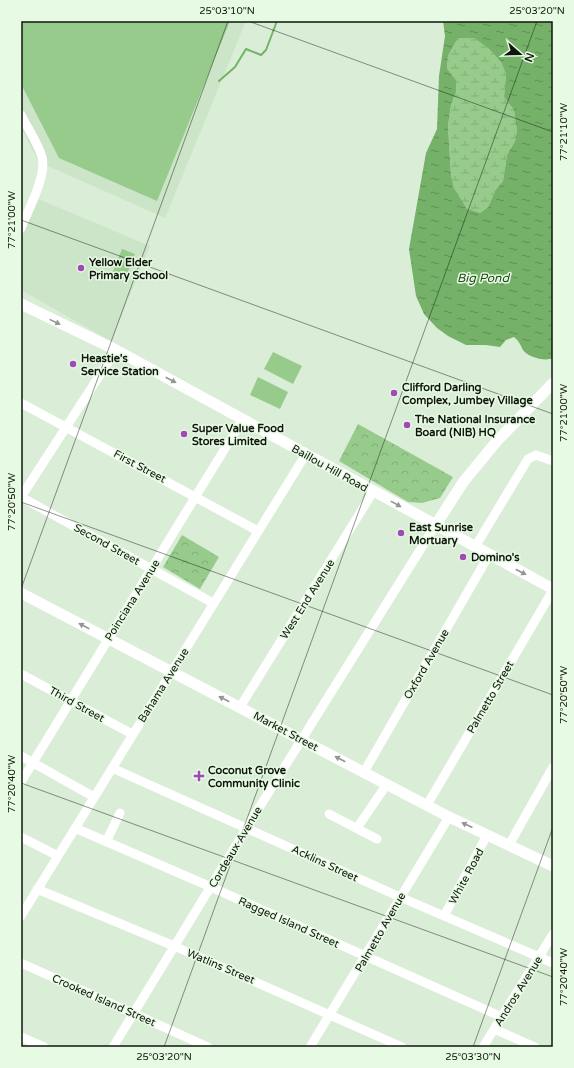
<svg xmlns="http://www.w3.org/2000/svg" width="574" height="1068" font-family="'Varela Round',sans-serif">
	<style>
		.built { fill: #cce4c7 }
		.grass { fill: #97cb8c }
		.wetland { fill: url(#wetland-marsh) }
		.park { fill: url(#park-crowns) }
		.water { fill: url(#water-ripples); fill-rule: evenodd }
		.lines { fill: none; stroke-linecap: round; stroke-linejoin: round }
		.stream { stroke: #75b168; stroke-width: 2 }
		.minor { stroke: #fff; stroke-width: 9 }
		.major { stroke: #fff; stroke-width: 11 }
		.oneway { fill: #939693 }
		.ticks { fill: none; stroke: #10160e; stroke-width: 1; stroke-opacity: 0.45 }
		.poi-dot { fill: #a149b5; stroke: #e7fae3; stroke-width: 1.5 }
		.labels { text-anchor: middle; stroke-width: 3; stroke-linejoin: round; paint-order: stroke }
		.poi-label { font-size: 11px; font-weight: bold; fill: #10160e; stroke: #e7fae3; text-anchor: start }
		.street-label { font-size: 11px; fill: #10160e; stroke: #e7fae3 }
		.water-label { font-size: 12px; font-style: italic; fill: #204816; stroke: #e7fae3 }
		.neatline { fill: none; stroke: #10160e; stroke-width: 1.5 }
		.ticks-label { font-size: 10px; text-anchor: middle; fill: #10160e }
	</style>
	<defs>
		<pattern id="wetland-marsh" width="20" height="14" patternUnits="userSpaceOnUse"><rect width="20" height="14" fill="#97cb8c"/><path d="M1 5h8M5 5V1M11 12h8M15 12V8" fill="none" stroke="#81ae78"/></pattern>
		<pattern id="park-crowns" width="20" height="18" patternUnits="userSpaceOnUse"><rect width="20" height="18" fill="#97cb8c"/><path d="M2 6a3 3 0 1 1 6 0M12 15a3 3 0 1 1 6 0" fill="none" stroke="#81ae78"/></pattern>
		<pattern id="water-ripples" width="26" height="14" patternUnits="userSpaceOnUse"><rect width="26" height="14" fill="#75b168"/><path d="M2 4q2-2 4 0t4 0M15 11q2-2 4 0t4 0" fill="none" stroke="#5f8f54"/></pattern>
	</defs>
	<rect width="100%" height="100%" fill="#daedd6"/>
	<path class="built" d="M21,21H246L165,218L39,162L21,128Z
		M38,199L150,246L111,341L21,290V240Z"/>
	<path class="grass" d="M21,21H230L157,201L59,158L21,84Z
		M122,249L135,254L125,279L112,274Z
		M273,352L302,366L293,384L264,369Z
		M258,377L288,392L280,409L250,395Z"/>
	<path class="wetland" d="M458,38H474L489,49L501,62L506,74L504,97L514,110L517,131L515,141L507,155L503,181L496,189L488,207L480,213L467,210L454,188L451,175L448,126L451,105L456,92V80L447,70L448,56Z"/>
	<path class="park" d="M358,424L453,477L440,498L422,503L408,502L339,461Z
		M182,535L219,557L200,589L163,567Z"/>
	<path class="water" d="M443,21H553V358C545,362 528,357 523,350C520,344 519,341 514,337L506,340L500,347L486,345H466L448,336L437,328L424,314L416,296L409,249L426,153L437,129L439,76L445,36ZM458,38H474L489,49L501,62L506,74L504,97L514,110L517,131L515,141L507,155L503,181L496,189L488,207L480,213L467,209L454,188L451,175L448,126L451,105L456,92V80L447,69L448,56Z"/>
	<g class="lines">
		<path class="stream" d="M219,81L235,67L246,49L261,55L266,50L277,21"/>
		<path class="minor" d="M21,115C28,129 38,143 42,157C47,176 28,210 21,228
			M21,403L258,531
			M21,497L213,603
			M21,497L116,350
			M475,547L528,459L536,455L553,461
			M21,674L132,734
			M240,707L373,492
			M21,756L94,797
			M112,768L400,897L553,963
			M364,772L489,555
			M21,782L243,419
			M427,805L553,590
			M329,814L377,839
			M75,828L211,887L502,1017
			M357,828L387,784
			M21,837L58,856
			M106,842L120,813
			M509,845L553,767
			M37,889L174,946L402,1047
			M21,916L306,454
			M444,916L487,835
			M21,963L208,1047
			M494,1029L535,1047
			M21,1037L44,1047
			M113,1047L247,827L435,526
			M310,1047L449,817
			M483,1047L553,934"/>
		<path class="major" d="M21,304L116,350L553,589
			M435,526L464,481L497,441L553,383
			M21,593L449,817L553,866"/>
	</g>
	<defs><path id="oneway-solid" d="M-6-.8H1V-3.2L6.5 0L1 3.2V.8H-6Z"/></defs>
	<g class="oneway">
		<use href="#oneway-solid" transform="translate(55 322) rotate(26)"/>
		<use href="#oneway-solid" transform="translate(171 380) rotate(28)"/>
		<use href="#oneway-solid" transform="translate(396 504) rotate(29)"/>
		<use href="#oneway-solid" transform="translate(521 572) rotate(28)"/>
		<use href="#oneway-solid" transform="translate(84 626) rotate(-153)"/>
		<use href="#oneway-solid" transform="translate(224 699) rotate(-153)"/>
		<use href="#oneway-solid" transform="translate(340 759) rotate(-152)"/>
		<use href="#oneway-solid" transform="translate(467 825) rotate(-155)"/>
	</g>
	<path class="ticks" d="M248,21L553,132M21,220L553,414M21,502L553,695M21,589L228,21M21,783L553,977M164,1047L537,21M473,1047L553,827"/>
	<g class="poi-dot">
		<circle cx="81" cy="268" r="4"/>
		<circle cx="73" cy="364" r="4"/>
		<circle cx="394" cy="393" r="4"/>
		<circle cx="407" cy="425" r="4"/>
		<circle cx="184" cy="434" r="4"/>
		<circle cx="401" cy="533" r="4"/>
		<circle cx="463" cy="557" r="4"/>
		<path d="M197 770h4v4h4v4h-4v4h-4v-4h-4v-4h4z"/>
	</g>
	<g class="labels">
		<g class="poi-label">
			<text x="89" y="266">Yellow Elder<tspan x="89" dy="13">Primary School</tspan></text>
			<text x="81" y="362">Heastie's<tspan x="81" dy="13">Service Station</tspan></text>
			<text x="402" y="391">Clifford Darling<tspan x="402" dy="13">Complex, Jumbey Village</tspan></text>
			<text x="415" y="423">The National Insurance<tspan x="415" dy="13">Board (NIB) HQ</tspan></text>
			<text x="192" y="432">Super Value Food<tspan x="192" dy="13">Stores Limited</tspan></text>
			<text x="409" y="531">East Sunrise<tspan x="409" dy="13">Mortuary</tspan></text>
			<text x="471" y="561">Domino's</text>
			<text x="208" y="774">Coconut Grove<tspan x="208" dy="13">Community Clinic</tspan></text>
		</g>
		<g class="street-label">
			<text transform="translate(140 466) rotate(28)" y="4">First Street</text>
			<text transform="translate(330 468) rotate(29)" y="4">Baillou Hill Road</text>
			<text transform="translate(107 544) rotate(29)" y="4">Second Street</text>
			<text transform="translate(307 599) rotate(-58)" y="4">West End Avenue</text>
			<text transform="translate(132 600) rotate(-58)" y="4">Poinciana Avenue</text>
			<text transform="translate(426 664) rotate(-60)" y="4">Oxford Avenue</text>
			<text transform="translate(163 685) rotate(-58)" y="4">Bahama Avenue</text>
			<text transform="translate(490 697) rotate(-60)" y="4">Palmetto Street</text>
			<text transform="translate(77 704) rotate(29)" y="4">Third Street</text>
			<text transform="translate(286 731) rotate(28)" y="4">Market Street</text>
			<text transform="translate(235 847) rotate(-59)" y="4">Cordeaux Avenue</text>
			<text transform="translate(325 863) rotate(25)" y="4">Acklins Street</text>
			<text transform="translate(466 876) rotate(-62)" y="4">White Road</text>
			<text transform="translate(289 922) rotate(24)" y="4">Ragged Island Street</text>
			<text transform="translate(380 932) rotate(-60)" y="4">Palmetto Avenue</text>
			<text transform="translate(221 966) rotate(23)" y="4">Watlins Street</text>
			<text transform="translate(518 991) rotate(-58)" y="4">Andros Avenue</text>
			<text transform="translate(104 1000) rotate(24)" y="4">Crooked Island Street</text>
		</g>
		<g class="water-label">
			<text x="483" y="282">Big Pond</text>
		</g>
	</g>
	<rect width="574" height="1068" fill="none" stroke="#e7fae3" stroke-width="44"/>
	<g transform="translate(520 54) rotate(110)" stroke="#e7fae3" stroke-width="3" paint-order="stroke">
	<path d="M0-3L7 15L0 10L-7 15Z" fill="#10160e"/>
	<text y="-6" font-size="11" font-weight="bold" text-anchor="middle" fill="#10160e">N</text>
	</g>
	<rect x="22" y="22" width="530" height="1024" class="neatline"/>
	<g class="ticks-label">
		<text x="227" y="14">25°03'10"N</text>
		<text x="537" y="14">25°03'20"N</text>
		<text transform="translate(563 132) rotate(-90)" y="4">77°21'10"W</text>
		<text transform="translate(11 220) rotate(-90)" y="4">77°21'00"W</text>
		<text transform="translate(563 413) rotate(-90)" y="4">77°21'00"W</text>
		<text transform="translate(11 502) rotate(-90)" y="4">77°20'50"W</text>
		<text transform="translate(563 695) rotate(-90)" y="4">77°20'50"W</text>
		<text transform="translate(11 784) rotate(-90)" y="4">77°20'40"W</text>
		<text transform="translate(563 977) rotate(-90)" y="4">77°20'40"W</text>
		<text x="164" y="1060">25°03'20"N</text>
		<text x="473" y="1060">25°03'30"N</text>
	</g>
</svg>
